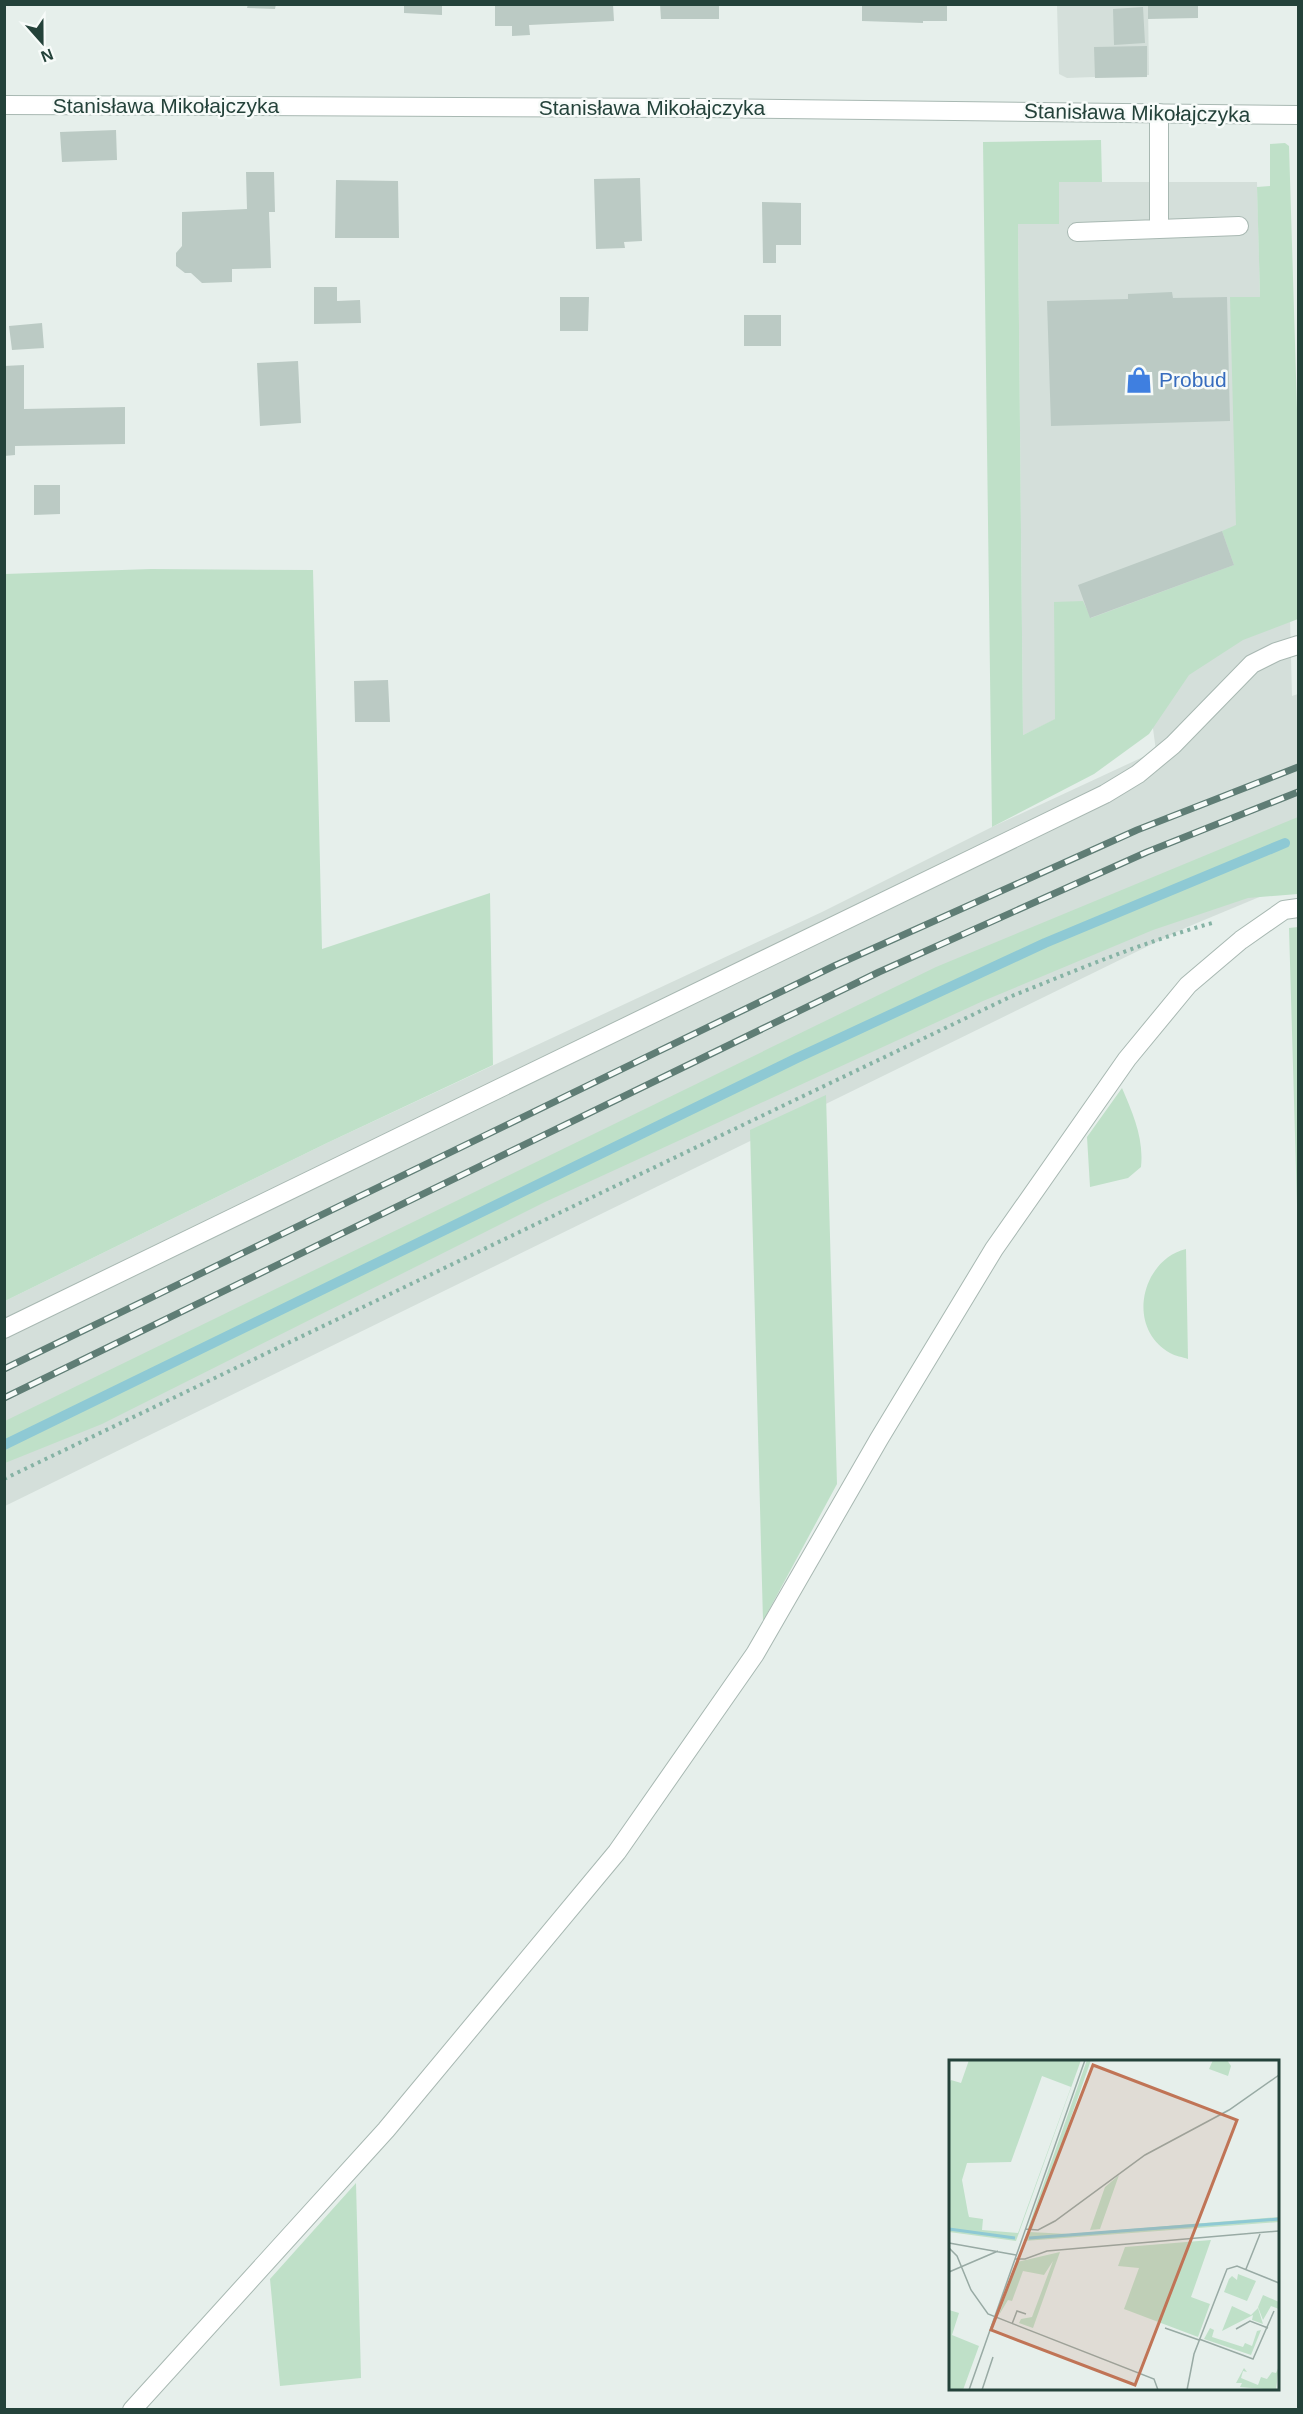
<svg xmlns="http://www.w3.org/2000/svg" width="1303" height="2414" font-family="Helvetica,sans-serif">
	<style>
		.built { fill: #d4dfda }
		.green { fill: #bfe0c8 }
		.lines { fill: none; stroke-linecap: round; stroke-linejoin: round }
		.stream { stroke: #8ec9d4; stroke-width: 10 }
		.building { fill: #bbcac4 }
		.lane-casing { stroke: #a8b8b2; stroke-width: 20 }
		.street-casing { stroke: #a8b8b2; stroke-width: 20 }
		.path { stroke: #86b3a5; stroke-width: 4; stroke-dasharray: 3 4.5; stroke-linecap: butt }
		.lane { stroke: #fff; stroke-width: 18 }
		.street { stroke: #fff; stroke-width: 18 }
		.rail-casing { stroke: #5f7d75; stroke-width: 7 }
		.rail { stroke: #f7fbf9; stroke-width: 4.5; stroke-dasharray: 14; stroke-linecap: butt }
		.labels { text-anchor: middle; stroke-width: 5; stroke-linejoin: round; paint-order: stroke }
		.street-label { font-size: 21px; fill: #24423a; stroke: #f7fbf9 }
		.shop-label { font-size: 21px; fill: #366cbe; stroke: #f7fbf9; text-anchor: start }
		.inset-river { fill: none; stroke: #8ec9d4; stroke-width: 3 }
		.inset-road { fill: none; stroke: #98aaa4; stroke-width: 1.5 }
		.view { fill: #c07456; fill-opacity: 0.15; stroke: #c07456; stroke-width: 3 }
		.inset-edge { fill: none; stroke: #24423a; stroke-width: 3 }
	</style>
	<rect width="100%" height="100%" fill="#e6efeb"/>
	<path class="built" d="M1057,5H1148L1149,75L1067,78L1059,74Z
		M1059,182H1257L1260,297L1289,580L1292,696L1298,694V881L1185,928L5,1506V1301L327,1143L822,912L992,827L1156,751L1146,676L1023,735L1018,224Z"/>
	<path class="green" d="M1101,140L1102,182H1059V224H1018L1023,735L1055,719L1054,602L1083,601L1091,618L1234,565L1222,531L1236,525L1230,297H1260L1257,187L1270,186V144L1285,143L1289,146L1298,442V619L1243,640L1189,675L1149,734L1094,774L992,827L983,142Z
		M151,569L313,570L322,949L490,893L493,1065L327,1143L5,1301V574Z
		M1298,817V894L1248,898L1153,930L983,1001L545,1202L102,1424L5,1463V1421L936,967Z
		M1298,927V1239L1289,928Z
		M1122,1088C1133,1114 1144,1138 1141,1167L1128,1178L1090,1187L1087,1137Z
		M826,1095L837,1484L763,1621L750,1130Z
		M1186,1249L1188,1359C1183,1357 1175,1356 1170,1353C1142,1337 1137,1304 1151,1277C1159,1263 1170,1253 1186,1249Z
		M356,2183L361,2378L280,2386L270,2279Z"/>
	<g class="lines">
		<path class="stream" d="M4,1445L797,1058L1045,943L1285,843"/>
	</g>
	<path class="building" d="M248,4H276L275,9L247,8Z
		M495,4H613L614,21L529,25L530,35L512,36V26H495Z
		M660,4H719V19H661Z
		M862,4H947V21H923V23L862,21Z
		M1148,4H1198V18L1148,19Z
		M404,5H442V15L404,13Z
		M1143,7L1145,43L1114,45L1113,9Z
		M1147,46V77L1095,78L1094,47Z
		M116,130L117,160L62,162L60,132Z
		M246,172H274L275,212H269L271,268L232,269V282L202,283L191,273H185L176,266V253L182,246V212L247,209Z
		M640,178L642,241L624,242L625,248L596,249L594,179Z
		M336,180L398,181L399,238H335Z
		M762,202L801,203V245H776V263H763Z
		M314,287H337V301L360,300L361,323L314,324Z
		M1172,292L1173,298L1227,297L1230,421L1051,426L1047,301L1128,299V294Z
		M560,297H589L588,331H560Z
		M744,315H781V346H744Z
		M42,323L44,348L12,350L9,326Z
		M298,361L301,423L260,426L257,363Z
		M24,365V409L125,407V444L15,446V455L4,456V366Z
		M34,485H60V514L34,515Z
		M1222,531L1234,565L1090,618L1078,585Z
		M388,680L390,722H355L354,681Z"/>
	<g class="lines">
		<defs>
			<path id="lane" d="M1159,229L1239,226
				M1077,232L1159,229V113
				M4,1329L1105,794L1138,774L1173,745L1252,664L1276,652L1298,645"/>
			<path id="street" d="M4,105L708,108L1298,115
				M132,2410L386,2130L617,1852L755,1654L879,1439L994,1249L1127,1059L1188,985L1241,940L1284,910L1298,908"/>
		</defs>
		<use href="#lane" class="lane-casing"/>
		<use href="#street" class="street-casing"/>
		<path class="path" d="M4,1479L1012,996C1079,969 1146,941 1216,922"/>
		<use href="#lane" class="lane"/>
		<use href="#street" class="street"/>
		<defs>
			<path id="rail" d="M4,1369L834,966L1137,830L1298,767
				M4,1398L879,972L1147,852L1298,792"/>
		</defs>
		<use href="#rail" class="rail-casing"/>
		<use href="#rail" class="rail"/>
	</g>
	<defs>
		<symbol id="shop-bare" viewBox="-9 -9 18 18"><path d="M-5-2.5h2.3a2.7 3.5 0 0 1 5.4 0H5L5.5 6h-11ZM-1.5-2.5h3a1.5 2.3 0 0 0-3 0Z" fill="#3f7fe0" stroke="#f7fbf9" stroke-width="2.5" paint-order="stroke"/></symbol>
	</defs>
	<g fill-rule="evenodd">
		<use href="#shop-bare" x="1120" y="361" width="38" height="38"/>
	</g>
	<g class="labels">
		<g class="street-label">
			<text x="166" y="113">Stanisława Mikołajczyka</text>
			<text x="652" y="115">Stanisława Mikołajczyka</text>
			<text transform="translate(1137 113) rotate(1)" y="7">Stanisława Mikołajczyka</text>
		</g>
		<g class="shop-label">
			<text x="1159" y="387">Probud</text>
		</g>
	</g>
	<g transform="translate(949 2060)">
		<rect width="330" height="330" fill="#e6efeb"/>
		<path d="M20,0H132L67,181L0,172V24L2,20L12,23ZM93,16L122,27L69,173L33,170L34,159L20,157L19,153L13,120L18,103L62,102ZM138,0H142L83,169L79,168ZM264,0H278L282,6L279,16L260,9ZM170,115L151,169L141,170L156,127ZM330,157V162L75,181L80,172L120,174ZM262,180L242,237L261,244L249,277L175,249L190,208L169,206L176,187ZM111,192L84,268L70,263L72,259L83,257L104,201L95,215L74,211L63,241L59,240L50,255L68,202ZM289,214L307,221L298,241L275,232L280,219L283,216L288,220ZM314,235L330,242V249L322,246L314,260L309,247ZM283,246L302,255L309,248L314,264L303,260L304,255L273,271ZM0,250L10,253L3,275L30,286L14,330H0ZM261,268L265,270L263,277L294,287L296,283L303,286L308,271L312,270L302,295L255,279ZM330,306L327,330L291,327L293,323H287L295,308L298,312L294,311L292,318L309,325L312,317L318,319L323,312L327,313Z" fill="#bfe0c8" fill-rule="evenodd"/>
		<path class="inset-river" d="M0,169L66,178M80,178L330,159"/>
		<path class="inset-road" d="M76,169L89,170L106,161L196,95L280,50L330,15M0,183L67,195M0,188L8,196L22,230L39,254L205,319L209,330M66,199H76L98,191L330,171M297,209L311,174M0,212L49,191M63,264L68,251L77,254M216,268L250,280M287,269L301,261L319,268M250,279L304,299L325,251M20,330L136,0M33,330L44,297M238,330L245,294L278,209L288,206L330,223"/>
		<path class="view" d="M144,5L288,60L186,325L42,270Z"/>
		<rect width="330" height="330" class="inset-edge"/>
	</g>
	<rect width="1303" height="2414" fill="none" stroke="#24423a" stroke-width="12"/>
	<g transform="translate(42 42) rotate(159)" stroke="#f7fbf9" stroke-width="4.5" paint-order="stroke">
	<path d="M0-4.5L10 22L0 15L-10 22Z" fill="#24423a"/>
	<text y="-9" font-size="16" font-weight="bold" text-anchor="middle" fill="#24423a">N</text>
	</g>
</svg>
